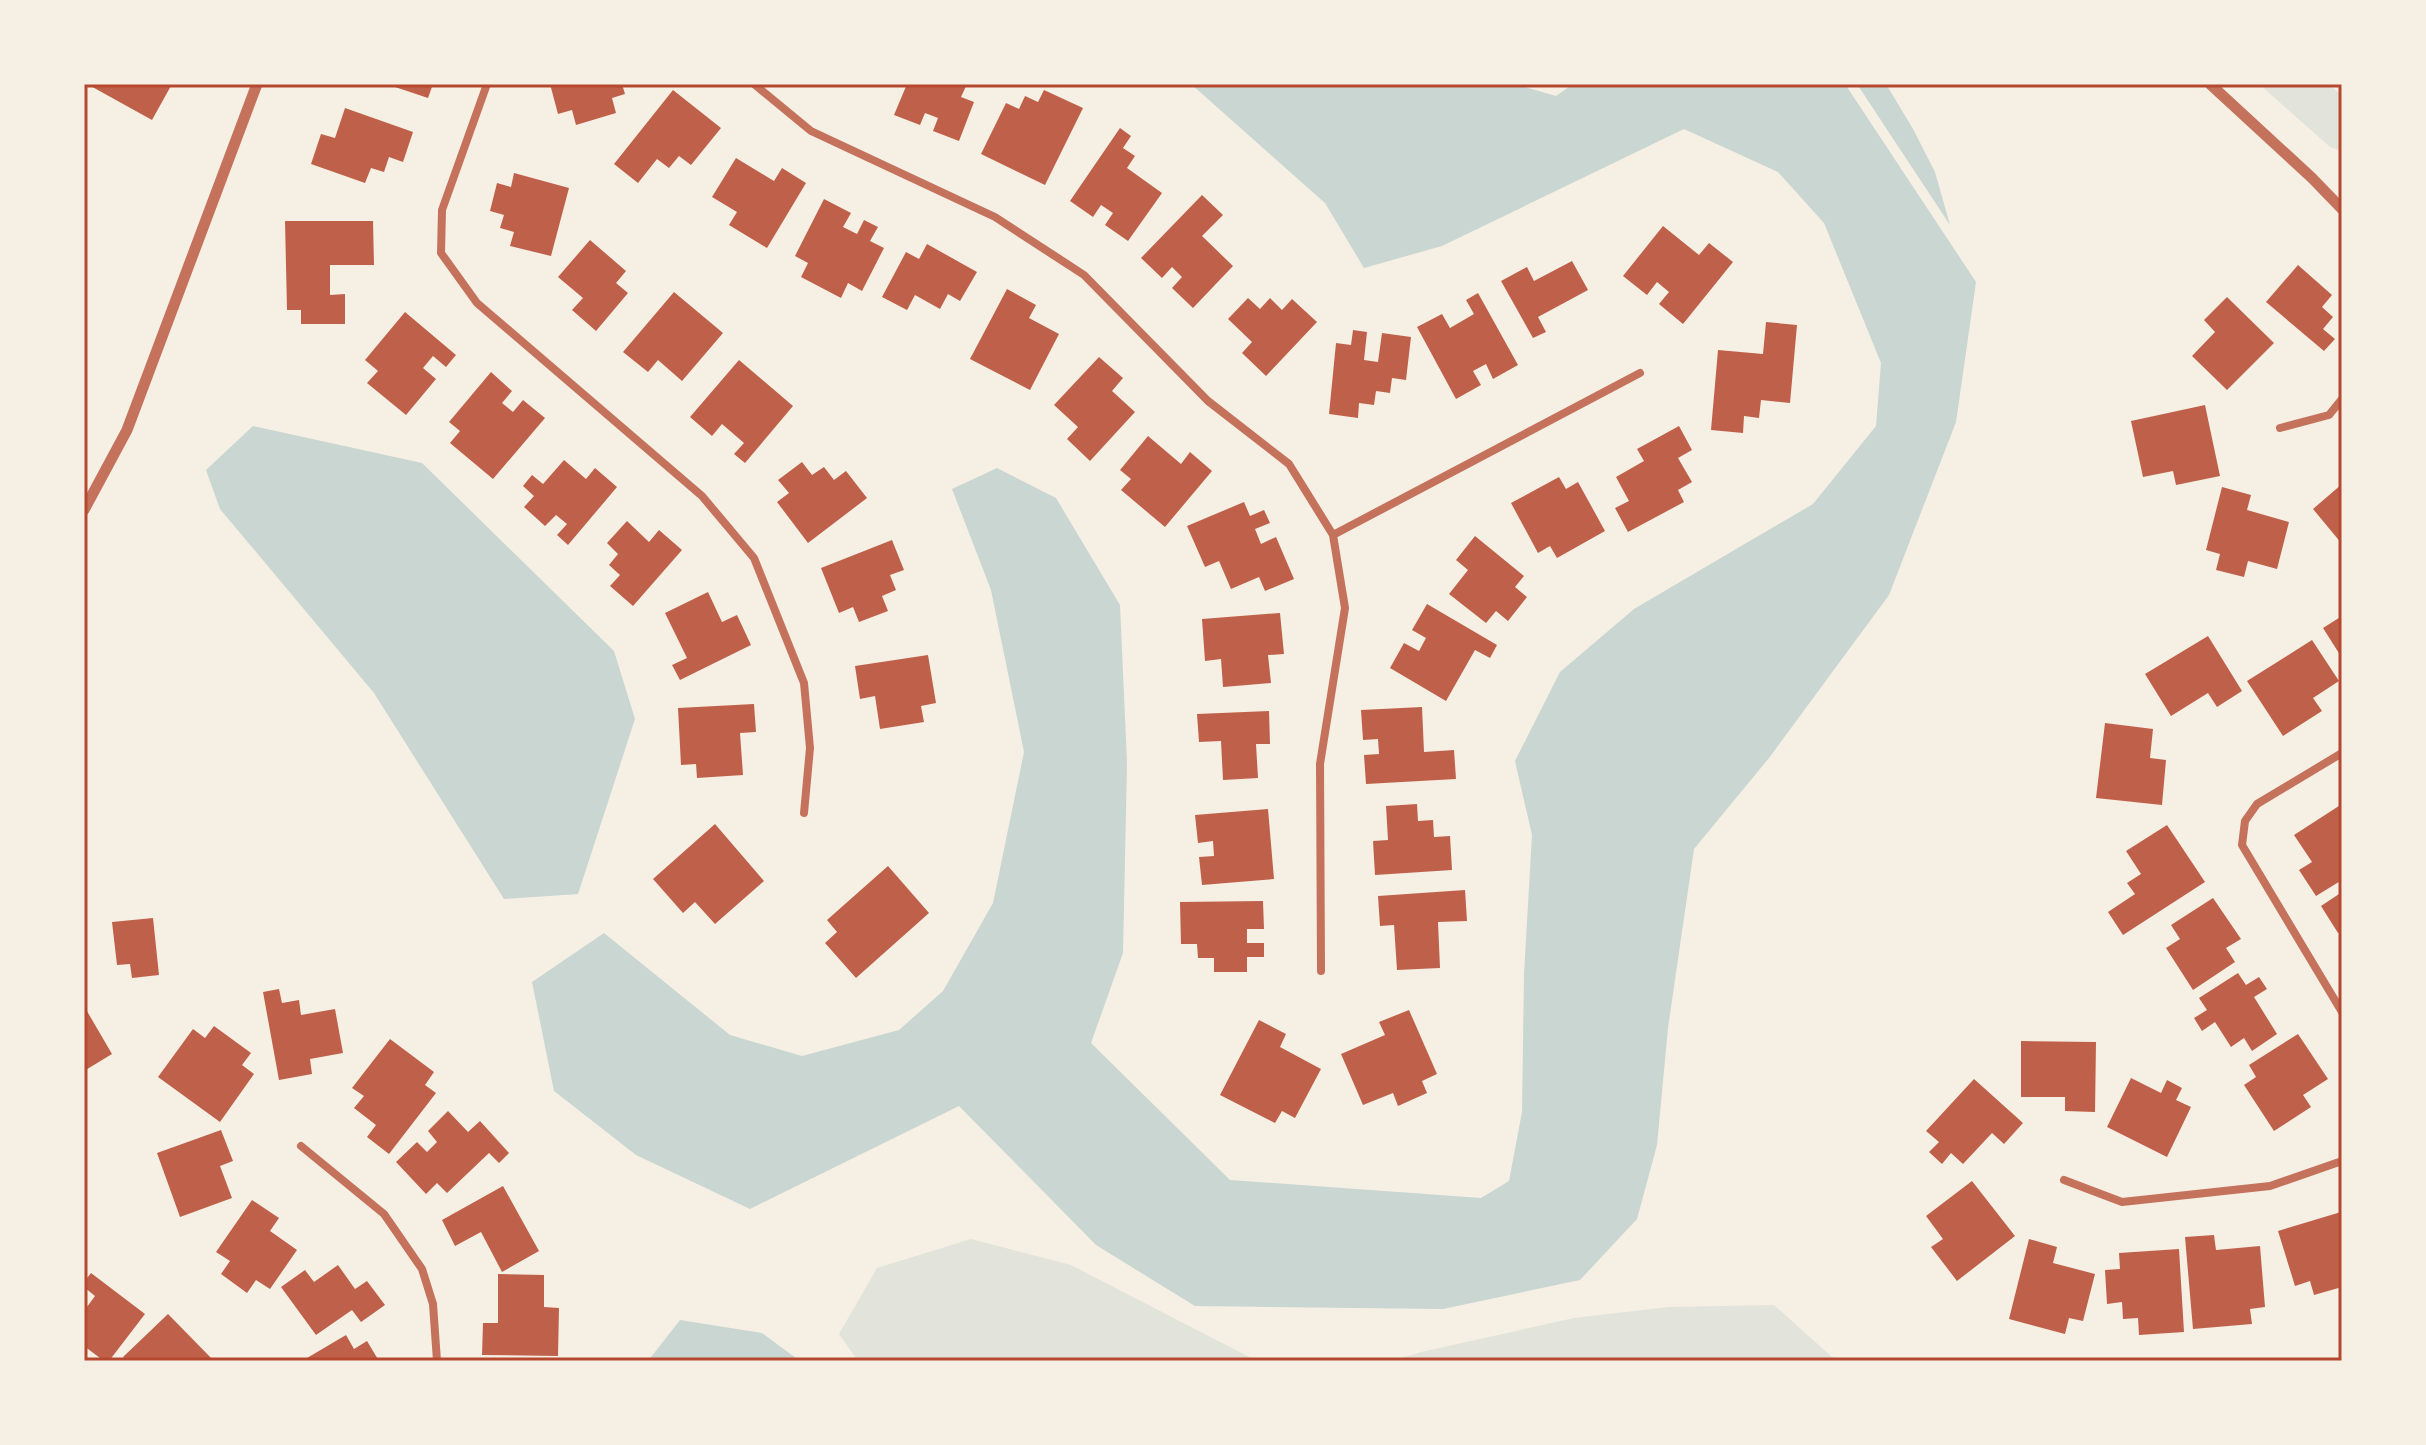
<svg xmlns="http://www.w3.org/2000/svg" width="2426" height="1445" font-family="'Golos Text',sans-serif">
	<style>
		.green { fill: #e2e4dc }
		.water { fill: #c9d6d2 }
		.building { fill: #bf614a }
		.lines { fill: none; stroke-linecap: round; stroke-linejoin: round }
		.minor { stroke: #c5725c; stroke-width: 8 }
		.tertiary { stroke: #c5725c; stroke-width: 11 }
		.neatline { fill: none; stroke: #b5482f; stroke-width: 3 }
	</style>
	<rect width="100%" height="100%" fill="#f6efe4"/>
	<path class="green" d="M2259,84H2329L2342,96V151L2330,147Z
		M971,1239L1071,1265L1257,1361H858L839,1334L877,1268Z
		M1774,1305L1832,1357L1851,1361H1392L1421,1352L1574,1318L1668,1307Z"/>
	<path class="water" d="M1191,84H1515L1556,96L1573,84H1845L1976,282L1956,422L1889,595L1769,758L1694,849L1668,1028L1657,1145L1637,1219L1580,1280L1443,1309L1195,1306L1096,1245L959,1106L750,1209L636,1155L554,1091L532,982L604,933L730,1035L802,1056L899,1030L943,991L993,903L1024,752L991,590L952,489L997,468L1056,498L1120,605L1127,763L1123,953L1091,1043L1230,1180L1481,1198L1509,1181L1522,1112L1524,974L1532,835L1515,761L1560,672L1634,609L1813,504L1876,426L1881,363L1824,223L1778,172L1684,129L1442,246L1364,268L1325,203Z
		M1857,84H1886L1913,129L1935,172L1950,225Z
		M253,426L422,463L614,651L635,719L578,894L504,899L374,693L220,509L206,470Z
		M680,1320L762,1333L800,1361H648Z"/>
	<path class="building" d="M87,84H172L152,120Z
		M386,84H433L428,98Z
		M550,84H622L625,94L612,98L616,113L576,125L572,110L558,114Z
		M907,84H967L961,97L974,102L959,141L933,131L938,118L925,113L920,125L894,115Z
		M673,90L721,128L691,165L679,156L669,168L657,159L638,183L614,164Z
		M1044,90L1083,108L1045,185L981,154L1006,103L1019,109L1025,96L1038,102Z
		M345,108L413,132L403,162L389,157L384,172L371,168L365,183L311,164L321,134L335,138Z
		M1120,128L1131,136L1123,148L1135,156L1127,168L1162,193L1128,241L1105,225L1113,213L1101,205L1093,217L1070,201Z
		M736,158L774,181L782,168L806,183L767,248L729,225L737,212L712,197Z
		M514,173L569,188L551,256L510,246L514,232L500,228L504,215L490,211L497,183L511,187Z
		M1202,195L1223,215L1202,236L1233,266L1193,308L1172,288L1182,277L1172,267L1162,278L1141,258Z
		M824,199L851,213L843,227L857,234L864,220L878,227L870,241L884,248L862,291L848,283L841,298L801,277L808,263L795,256Z
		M285,221H373L374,265H330V295L345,294V324H301V310H287Z
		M1663,226L1699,255L1709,243L1733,262L1683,324L1659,304L1669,292L1657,282L1647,295L1623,276Z
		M590,240L626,271L616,283L628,293L596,331L572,310L583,298L558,277Z
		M927,244L977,272L960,301L948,294L940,309L915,295L907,310L882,297L906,252L919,259Z
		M1572,261L1588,290L1538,317L1546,332L1533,338L1501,281L1527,267L1534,281Z
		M2298,265L2332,295L2322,307L2333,317L2323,329L2335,339L2324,351L2266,302Z
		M1007,289L1036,305L1029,318L1059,334L1030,390L970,359Z
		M674,292L723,333L682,381L658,360L648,372L623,352Z
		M1478,293L1518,365L1493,379L1486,364L1473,371L1481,385L1456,399L1417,327L1442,314L1450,328L1474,314L1466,300Z
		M2227,297L2274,343L2227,390L2192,356L2215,332L2204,320Z
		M1248,298L1260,309L1270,298L1282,310L1292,299L1317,322L1266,376L1242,353L1252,342L1228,319Z
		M405,312L456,355L446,367L433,356L423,368L436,379L406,415L367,383L378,371L365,360Z
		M1766,322L1797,325L1790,403L1761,400L1759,418L1744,416L1743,433L1711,430L1718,350L1763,354Z
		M1353,330L1367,332L1364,360L1378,362L1382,333L1411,337L1406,380L1392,378L1390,393L1376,391L1374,405L1359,403L1358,418L1329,414L1336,343L1351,345Z
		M1099,357L1123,378L1112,391L1135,412L1090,461L1067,439L1078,427L1054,405Z
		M739,360L793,406L745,463L734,454L744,443L722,424L712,436L690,417Z
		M491,372L512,391L502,403L513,412L523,400L545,418L493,479L450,443L460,431L449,422Z
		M2205,405L2220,476L2176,485L2173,471L2143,477L2131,421Z
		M1679,426L1692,450L1678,458L1692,482L1678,490L1684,502L1628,532L1615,508L1629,501L1616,477L1644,461L1637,449Z
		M1148,436L1181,464L1190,452L1212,471L1165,527L1121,490L1131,479L1120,470Z
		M564,460L586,479L595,468L617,487L568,545L557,535L567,524L556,515L545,526L524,507L534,496L523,486L532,475L543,484Z
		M802,462L812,475L824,467L834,480L846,471L867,498L808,543L777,502L789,493L778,480Z
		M1559,477L1566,489L1578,482L1605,531L1557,558L1550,546L1538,553L1511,503Z
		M2342,484V544L2313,509Z
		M2222,487L2251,495L2247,510L2289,522L2277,569L2248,561L2244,577L2216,570L2220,554L2206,550Z
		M1244,502L1250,516L1264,510L1270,523L1255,529L1261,544L1276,537L1294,579L1265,591L1259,577L1231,589L1219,561L1205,567L1187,526Z
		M627,521L649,542L659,530L682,550L633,606L610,586L620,575L609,565L618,554L607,543Z
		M1475,536L1524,576L1515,587L1527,597L1508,621L1496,611L1486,623L1449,594L1468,570L1456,560Z
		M892,540L904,570L890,575L896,590L882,596L888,611L859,622L853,607L839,613L821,568Z
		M708,592L722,622L737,615L751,645L680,680L672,665L687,658L665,613Z
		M1427,604L1497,645L1490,658L1475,650L1446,701L1390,668L1404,643L1419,651L1426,638L1412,630Z
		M1280,613L1284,654L1268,655L1271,683L1223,687L1221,659L1205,661L1202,619Z
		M2342,616V658L2323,628Z
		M2208,636L2242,691L2217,707L2208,693L2171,716L2145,674Z
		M2312,640L2339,681L2313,698L2322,711L2283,736L2247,681Z
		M928,655L936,703L921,706L924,722L880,729L875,696L860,699L855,666Z
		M754,704L756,732L740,733L743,775L697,778L696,764L681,765L678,708Z
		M1422,707L1424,752L1454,750L1456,779L1366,784L1364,755L1379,754L1378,739L1363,740L1361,710Z
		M1269,711L1270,744H1256L1258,778L1223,780L1221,741L1199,742L1197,714Z
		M2105,723L2153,729L2150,758L2166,760L2162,805L2096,798Z
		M1417,804L1418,821L1433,820L1434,837L1450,836L1452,870L1375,875L1373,841L1388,840L1386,806Z
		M2342,804V880L2316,896L2299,870L2312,862L2294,835Z
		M1268,809L1274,879L1202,885L1199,857L1214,856L1213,841L1198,843L1195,815Z
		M715,824L764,881L715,924L695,902L683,913L653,879Z
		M2167,825L2205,882L2123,935L2108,912L2135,894L2127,883L2141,874L2126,851Z
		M888,866L929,913L856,978L825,943L837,932L827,920Z
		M1465,890L1467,921L1438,922L1440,968L1397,970L1394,925L1380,926L1378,896Z
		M2342,892V930L2338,933L2321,906Z
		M2213,898L2241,939L2226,948L2235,962L2193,990L2166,948L2180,939L2171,925Z
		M1263,901L1264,929H1247V943H1264V957H1247V972H1214V958H1198L1197,944H1181L1180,902Z
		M153,918L159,975L132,978L130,964L117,965L112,922Z
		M2238,973L2246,985L2259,977L2267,989L2254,997L2277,1034L2252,1051L2244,1038L2231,1047L2215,1022L2202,1031L2194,1018L2207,1010L2199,998Z
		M279,989L282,1003L299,1000L301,1015L335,1009L343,1053L310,1059L312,1074L279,1080L263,992Z
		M84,1006L112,1054L84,1071Z
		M1409,1010L1437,1074L1422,1081L1427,1093L1398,1106L1393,1093L1363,1105L1341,1054L1385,1035L1379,1022Z
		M1259,1020L1286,1034L1280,1047L1321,1069L1295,1118L1282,1111L1275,1123L1220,1095Z
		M214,1026L251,1053L242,1065L254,1074L220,1122L158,1077L193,1029L205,1038Z
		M2298,1034L2328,1079L2303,1095L2311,1107L2274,1131L2244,1085L2256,1077L2249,1065Z
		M390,1039L434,1072L425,1085L436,1093L389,1154L367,1137L376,1125L354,1108L364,1096L352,1088Z
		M2021,1041L2096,1042L2095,1112L2065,1111V1097H2021Z
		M2131,1078L2161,1093L2167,1080L2182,1088L2176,1100L2191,1107L2167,1157L2107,1127Z
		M1974,1079L2023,1123L2004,1144L1992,1133L1963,1164L1951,1153L1942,1164L1929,1152L1939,1142L1926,1131Z
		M448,1111L468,1132L480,1121L509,1153L499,1163L489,1153L447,1193L437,1183L426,1194L396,1162L417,1142L427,1152L437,1142L428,1131Z
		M221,1130L233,1161L220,1166L232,1198L180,1217L157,1153Z
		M1972,1181L2015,1236L1957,1281L1931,1247L1943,1239L1926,1216Z
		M503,1186L539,1251L502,1272L481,1232L455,1246L442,1220Z
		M252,1200L279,1218L270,1231L297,1250L270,1289L256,1280L247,1293L221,1274L230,1261L216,1252Z
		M2341,1212L2342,1287L2314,1295L2310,1281L2295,1286L2278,1231Z
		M2214,1235L2216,1250L2260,1246L2265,1307L2250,1309L2252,1324L2193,1329L2185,1237Z
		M2029,1239L2057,1247L2053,1263L2095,1274L2083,1321L2069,1318L2065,1334L2009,1319Z
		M2179,1249L2184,1332L2139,1335L2138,1318L2123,1319L2122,1302L2107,1304L2105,1270L2120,1269L2119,1253Z
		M338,1265L355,1289L367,1281L385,1305L361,1322L352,1310L316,1335L281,1287L305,1270L314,1282Z
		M91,1273L145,1314L109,1361H104L84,1346V1311L95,1296L84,1287V1282Z
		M498,1274L544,1275V1307L559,1308L558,1356L482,1355L483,1323H498Z
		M168,1314L214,1361H126L123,1357Z
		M346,1335L354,1349L367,1341L379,1361H309L307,1358Z"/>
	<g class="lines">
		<path class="minor" d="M487,84L442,210L441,253L477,303L702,496L754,558L804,683L810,748L804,813
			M754,84L811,131L995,217L1084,275L1208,401L1289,464L1333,535L1345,608L1320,764L1321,971
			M2280,428L2329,415L2342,399
			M1333,535L1640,373
			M2342,753L2257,804L2245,821L2242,845L2342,1012
			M301,1146L384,1214L422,1269L433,1304L437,1361
			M2064,1180L2122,1202L2270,1186L2342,1161"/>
		<path class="tertiary" d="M2210,84L2312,178L2342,209
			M84,510L127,430L257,84"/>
	</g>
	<rect width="2426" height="1445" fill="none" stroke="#f6efe4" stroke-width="172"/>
	<rect x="86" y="86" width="2254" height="1273" class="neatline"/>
</svg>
